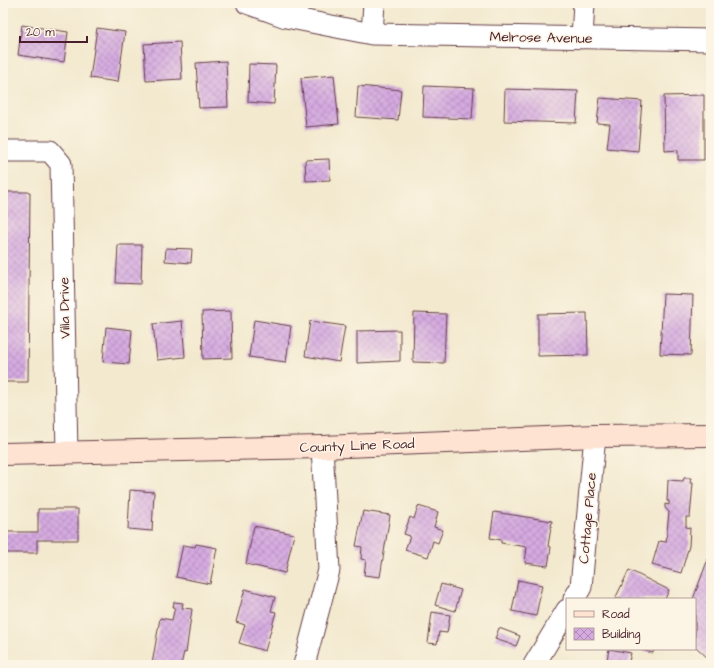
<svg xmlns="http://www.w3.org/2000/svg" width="714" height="668" font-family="'Architects Daughter',sans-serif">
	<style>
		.building { fill: url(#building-cross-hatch) }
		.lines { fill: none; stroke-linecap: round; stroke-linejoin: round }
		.minor-casing { stroke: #633d44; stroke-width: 23 }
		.secondary-casing { stroke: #633d44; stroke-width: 24 }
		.minor { stroke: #fff; stroke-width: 21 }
		.secondary { stroke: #fee3d2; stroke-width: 22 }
		.labels { text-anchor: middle; stroke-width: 3; stroke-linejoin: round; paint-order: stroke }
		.street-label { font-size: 14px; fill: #4a1f2b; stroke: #fcf5e5 }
	</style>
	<defs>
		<pattern id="building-cross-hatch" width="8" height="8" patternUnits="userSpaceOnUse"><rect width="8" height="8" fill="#d5aae1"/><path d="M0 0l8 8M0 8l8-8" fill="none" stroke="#af8ab7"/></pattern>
	</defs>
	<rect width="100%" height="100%" fill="#fcf5e5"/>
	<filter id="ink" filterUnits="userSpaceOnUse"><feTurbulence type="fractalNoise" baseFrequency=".025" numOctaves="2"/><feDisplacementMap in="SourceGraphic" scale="8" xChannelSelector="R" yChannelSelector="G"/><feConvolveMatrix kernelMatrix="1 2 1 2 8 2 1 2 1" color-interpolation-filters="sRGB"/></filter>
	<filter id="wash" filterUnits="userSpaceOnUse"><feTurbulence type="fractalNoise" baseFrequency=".012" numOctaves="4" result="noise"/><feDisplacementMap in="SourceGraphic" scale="16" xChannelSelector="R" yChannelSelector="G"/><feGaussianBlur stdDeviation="0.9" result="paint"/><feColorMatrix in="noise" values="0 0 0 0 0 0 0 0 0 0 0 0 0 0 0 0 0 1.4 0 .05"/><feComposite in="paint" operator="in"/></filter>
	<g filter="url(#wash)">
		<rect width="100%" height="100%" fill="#f3e9cf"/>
		<g id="blocks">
			<path class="building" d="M22,25L68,32L64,62L18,55Z
				M97,28L125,32L118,82L90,78Z
				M180,42L182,79L146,81L144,44Z
				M226,61L228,107L199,108L196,63Z
				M249,64L276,65L274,104L248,102Z
				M334,75L339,124L306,127L301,78Z
				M358,86L401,90L398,120L356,117Z
				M424,86L474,88L472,119L423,117Z
				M505,89L578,91L576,123L504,121Z
				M704,95V160H678V150L665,151L664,96Z
				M600,98L642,101L638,151L607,148L610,124L597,123Z
				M329,159L330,180L306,181L305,160Z
				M3,192H30L28,382H3Z
				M118,245H142L141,284L116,283Z
				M166,248L192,249L191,263L165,261Z
				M663,294L693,295L691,355L660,354Z
				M231,311L232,358L203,359L202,312Z
				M414,313L446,314L444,363L413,362Z
				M587,313L588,355L538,356V314Z
				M254,320L291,326L286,362L249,357Z
				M182,321L185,357L157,360L153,324Z
				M310,321L345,326L339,362L305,356Z
				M106,327L132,330L129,364L103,362Z
				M400,330V361L357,363V331Z
				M684,478H691L690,483H693L690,517H686V527L690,528L689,546L681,573L652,565L659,541L666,542L669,512L665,508V504L669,505V501H667L668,480L683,481Z
				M130,490L154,492L152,531L128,529Z
				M418,506L438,512L434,527L443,530L438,543L433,541L428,557L405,550L410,536L404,534L410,517L414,519Z
				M38,509H78V540H37V553H3V532H38Z
				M363,511L390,515L380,577L364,575L366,560L361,559L362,547L356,546Z
				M494,512L552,521L548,546L551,547L548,566L525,563L527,547L501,543V540L490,538Z
				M254,526L294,534L285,573L246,564Z
				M196,544L217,548L210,584L176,577L183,545L195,547Z
				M711,551V661L695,646V599H693Z
				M629,570L669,590L665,599H615Z
				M518,580L542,585L536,616L512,611Z
				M441,584L461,590L455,611L435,605Z
				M245,589L275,597L271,611L276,612L265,651L239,643L245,625L236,622Z
				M174,602L183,603L182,608L192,609L186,653L184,652L181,665L152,664L160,618L172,620L175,607H173Z
				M432,612L450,615L447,633L439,632L437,644L428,643Z
				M499,628L520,636L516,646L495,639Z
				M609,649L631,653L628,665H606Z
				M638,649H654L653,653Z
				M226,661L239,665H225Z"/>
		</g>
	</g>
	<g filter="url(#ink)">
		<use href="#blocks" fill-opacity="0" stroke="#633d44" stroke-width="1"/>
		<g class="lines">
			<defs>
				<path id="minor" d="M247,3L286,17L372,34L711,40
					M372,34L374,3
					M582,38L584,3
					M3,151H50L61,164L67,453
					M574,599L581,587L595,436
					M304,665L329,570L322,447
					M534,665L567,610"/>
				<path id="secondary" d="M3,454L322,447L595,436L711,435"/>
			</defs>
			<use href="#minor" class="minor-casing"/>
			<use href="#secondary" class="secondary-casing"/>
			<use href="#minor" class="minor"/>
			<use href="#secondary" class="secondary"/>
		</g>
	</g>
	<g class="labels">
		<g class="street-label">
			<text transform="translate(541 37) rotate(1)" y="5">Melrose Avenue</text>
			<text transform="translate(64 308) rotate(-91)" y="5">Villa Drive</text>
			<text transform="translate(357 445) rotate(-2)" y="5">County Line Road</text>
			<text transform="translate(587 518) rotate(-85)" y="5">Cottage Place</text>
		</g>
	</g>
	<rect width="714" height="668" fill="none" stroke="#fcf5e5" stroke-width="16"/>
	<rect x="566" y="598" width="130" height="52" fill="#fcf5e5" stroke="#b59f9b"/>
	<rect x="574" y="611" width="20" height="6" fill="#fee3d2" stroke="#b59f9b"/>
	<text x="602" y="618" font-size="12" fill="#4a1f2b">Road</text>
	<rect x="574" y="628" width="20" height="12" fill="url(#building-cross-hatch)" stroke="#b59f9b"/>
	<text x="602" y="638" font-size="12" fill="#4a1f2b">Building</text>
	<path d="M20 36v6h67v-6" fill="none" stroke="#4a1f2b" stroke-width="2"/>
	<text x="26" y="36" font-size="12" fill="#4a1f2b" stroke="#fcf5e5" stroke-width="3" paint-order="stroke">20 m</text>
</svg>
